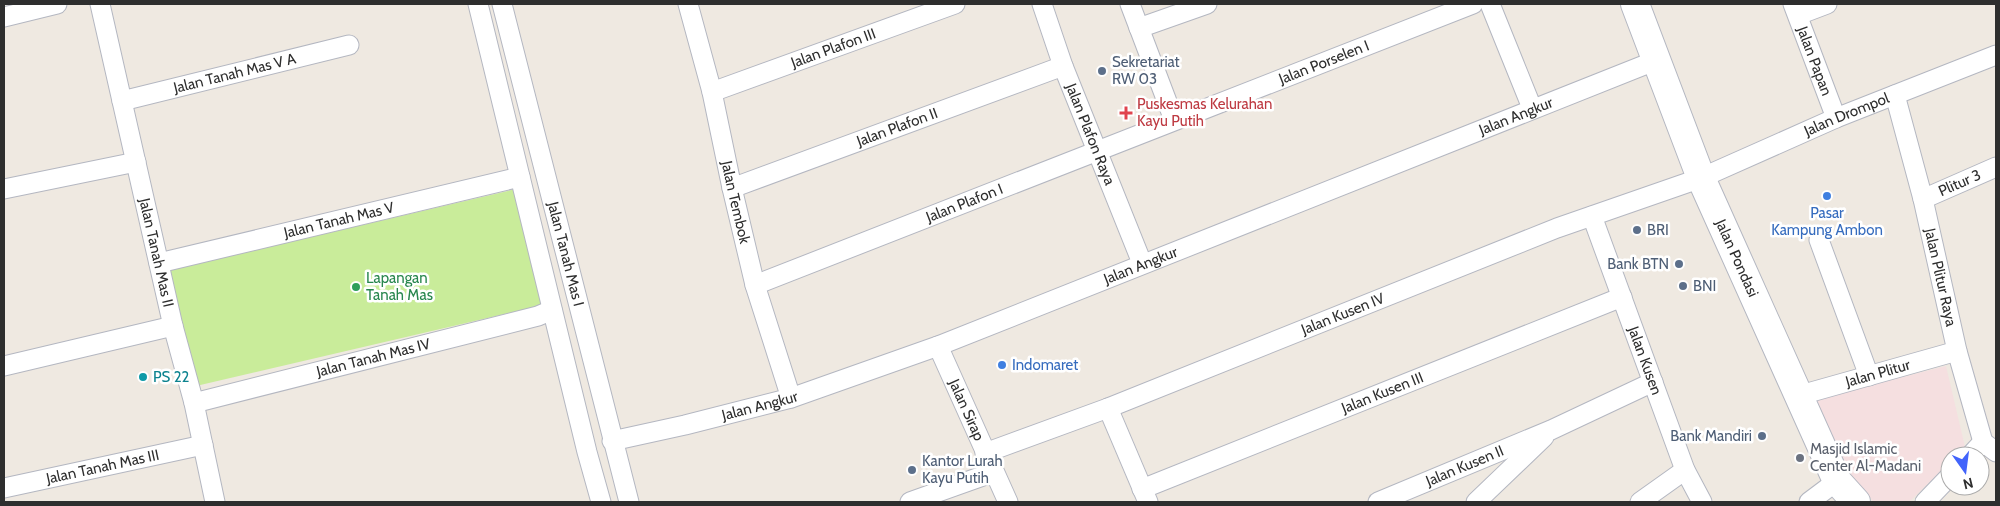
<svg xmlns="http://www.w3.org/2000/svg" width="2000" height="506" font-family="Cabin,sans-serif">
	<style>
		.medical { fill: #f5dfe0 }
		.pitch { fill: #c9ec9a }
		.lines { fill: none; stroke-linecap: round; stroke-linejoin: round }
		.street-casing { stroke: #b4b7c1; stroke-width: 21 }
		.secondary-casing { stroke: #b4b7c1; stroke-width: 30 }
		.street { stroke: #fff; stroke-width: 19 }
		.secondary { stroke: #fff; stroke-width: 28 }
		.service-dot { fill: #5c6f8a; stroke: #fff; stroke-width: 2 }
		.health-dot { fill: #e0444e; stroke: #fff; stroke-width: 2 }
		.shop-dot { fill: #3f7fe0; stroke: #fff; stroke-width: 2 }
		.leisure-dot { fill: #2e9e5b; stroke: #fff; stroke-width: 2 }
		.culture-dot { fill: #0f9aa8; stroke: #fff; stroke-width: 2 }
		.worship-dot { fill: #6b7280; stroke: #fff; stroke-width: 2 }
		.labels { text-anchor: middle; stroke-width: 5; stroke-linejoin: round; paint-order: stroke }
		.street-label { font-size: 15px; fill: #2e2e2e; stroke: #fff }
		.service-label { font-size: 15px; fill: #4e5e75; stroke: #fff; text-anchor: start }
		.health-label { font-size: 15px; fill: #be3a42; stroke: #fff; text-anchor: start }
		.shop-label { font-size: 15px; fill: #366cbe; stroke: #fff }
		.leisure-label { font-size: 15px; fill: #27864d; stroke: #fff; text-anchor: start }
		.culture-label { font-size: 15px; fill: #0d838f; stroke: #fff; text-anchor: start }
		.worship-label { font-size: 15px; fill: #5b616d; stroke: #fff; text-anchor: start }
	</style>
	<rect width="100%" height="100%" fill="#efe9e1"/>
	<path class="medical" d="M1946,366L1965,447L1956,456H1950V462L1909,502H1874L1839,466L1812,400Z"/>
	<path class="pitch" d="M516,189L543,305L196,386L169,270Z"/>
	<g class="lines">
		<defs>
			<g id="street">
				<path id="s1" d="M100,4L173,326L194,403L215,502"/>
				<path d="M478,4L587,452L601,502"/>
				<path id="s2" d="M502,4L629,502"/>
				<path id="s3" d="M688,4L712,92L732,188L755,285L791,398"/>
				<path id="s4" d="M1042,4L1063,66L1142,263"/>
				<path d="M1130,4L1174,120"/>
				<path d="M1490,4L1532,108"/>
				<path id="s5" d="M1793,4L1836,118"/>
				<path d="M1798,15L1827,4"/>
				<path d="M4,17L57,4"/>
				<path d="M1139,28L1207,4"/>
				<path id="s6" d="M712,92L955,4"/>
				<path id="s7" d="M1895,95L1923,199L1957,351L1983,442L1996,452"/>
				<path id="s8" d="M122,101L349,45"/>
				<path id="s9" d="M732,188L1063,66"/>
				<path d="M4,189L136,162"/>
				<path id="s10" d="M1923,199L1996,167"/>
				<path id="s11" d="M1592,216L1685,470L1702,502"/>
				<path d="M1819,240L1869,376"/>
				<path id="s12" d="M159,263L520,177"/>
				<path id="s13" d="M755,285L1473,4"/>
				<path id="s14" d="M938,346L1008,502"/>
				<path d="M4,366L173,326"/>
				<path id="s15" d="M1797,396L1957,351"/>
				<path id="s16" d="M194,403L538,316L552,310"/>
				<path d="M1108,408L1148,502"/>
				<path id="s17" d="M612,441L685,425L791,398L938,346L1657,60"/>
				<path id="s18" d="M985,453L1108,408L1557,228L1701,178L1836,118L1996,55"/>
				<path d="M1970,456L1983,442"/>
				<path id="s19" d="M4,488L203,445"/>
				<path id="s20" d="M1142,489L1622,297"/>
				<path d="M910,502L994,472"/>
				<path id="s21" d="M1378,502L1551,430L1653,382"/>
				<path d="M1476,502L1544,437"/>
				<path d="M1640,502L1685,470"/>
				<path d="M1809,502L1837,481"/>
				<path d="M1925,502L1950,476"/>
			</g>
			<g id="secondary">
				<path id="s22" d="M1635,4L1701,178L1837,481L1856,502"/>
			</g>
		</defs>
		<use href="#street" class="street-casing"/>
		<use href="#secondary" class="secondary-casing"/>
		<use href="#street" class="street"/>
		<use href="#secondary" class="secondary"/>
	</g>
	<g class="service-dot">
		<circle cx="1102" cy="71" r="5"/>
		<circle cx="1637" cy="230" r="5"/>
		<circle cx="1679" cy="264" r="5"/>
		<circle cx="1683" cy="286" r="5"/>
		<circle cx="1762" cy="436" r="5"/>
		<circle cx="912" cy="470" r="5"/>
	</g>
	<path class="health-dot" d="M1123.5 105.5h5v5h5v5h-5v5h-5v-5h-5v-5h5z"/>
	<g class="shop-dot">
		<circle cx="1827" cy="196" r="5"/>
		<circle cx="1002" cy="365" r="5"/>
	</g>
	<circle class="leisure-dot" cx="356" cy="287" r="5"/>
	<circle class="culture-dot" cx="143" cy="377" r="5"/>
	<circle class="worship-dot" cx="1800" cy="458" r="5"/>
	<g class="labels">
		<g class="street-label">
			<text dy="5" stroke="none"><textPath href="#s6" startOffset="129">Jalan Plafon III</textPath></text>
			<text dy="5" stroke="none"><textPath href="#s5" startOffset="61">Jalan Papan</textPath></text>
			<text dy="5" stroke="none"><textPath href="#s13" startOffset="611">Jalan Porselen I</textPath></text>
			<text dy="5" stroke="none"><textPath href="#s8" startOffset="116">Jalan Tanah Mas V A</textPath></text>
			<text dy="5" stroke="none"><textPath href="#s17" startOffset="962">Jalan Angkur</textPath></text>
			<text dy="5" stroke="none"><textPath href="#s18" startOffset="926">Jalan Drompol</textPath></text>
			<text dy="5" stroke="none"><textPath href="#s9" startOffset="176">Jalan Plafon II</textPath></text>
			<text dy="5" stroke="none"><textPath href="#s4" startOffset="139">Jalan Plafon Raya</textPath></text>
			<text dy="5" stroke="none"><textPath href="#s10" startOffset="40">Plitur 3</textPath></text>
			<text dy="5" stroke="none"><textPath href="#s3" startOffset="204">Jalan Tembok</textPath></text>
			<text dy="5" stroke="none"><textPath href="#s13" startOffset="225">Jalan Plafon I</textPath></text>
			<text dy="5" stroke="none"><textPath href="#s12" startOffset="185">Jalan Tanah Mas V</textPath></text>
			<text dy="5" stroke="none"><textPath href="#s1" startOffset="255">Jalan Tanah Mas II</textPath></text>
			<text dy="5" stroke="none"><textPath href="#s2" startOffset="258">Jalan Tanah Mas I</textPath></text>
			<text dy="5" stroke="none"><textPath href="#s22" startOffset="274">Jalan Pondasi</textPath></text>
			<text dy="5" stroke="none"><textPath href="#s17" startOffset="558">Jalan Angkur</textPath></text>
			<text dy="5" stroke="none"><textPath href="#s7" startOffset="188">Jalan Plitur Raya</textPath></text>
			<text dy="5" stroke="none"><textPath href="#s18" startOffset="384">Jalan Kusen IV</textPath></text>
			<text dy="5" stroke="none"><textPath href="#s16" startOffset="185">Jalan Tanah Mas IV</textPath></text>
			<text dy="5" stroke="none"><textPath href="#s11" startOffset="154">Jalan Kusen</textPath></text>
			<text dy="5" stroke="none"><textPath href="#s15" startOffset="84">Jalan Plitur</textPath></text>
			<text dy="5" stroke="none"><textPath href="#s20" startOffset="259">Jalan Kusen III</textPath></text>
			<text dy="5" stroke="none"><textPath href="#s17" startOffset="152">Jalan Angkur</textPath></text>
			<text dy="5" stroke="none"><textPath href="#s14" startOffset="70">Jalan Sirap</textPath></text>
			<text dy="5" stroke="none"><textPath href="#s19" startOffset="101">Jalan Tanah Mas III</textPath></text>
			<text dy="5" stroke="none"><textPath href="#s21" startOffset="94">Jalan Kusen II</textPath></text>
		</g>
		<g class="service-label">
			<text x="1112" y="67">Sekretariat<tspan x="1112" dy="17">RW 03</tspan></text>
			<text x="1647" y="235">BRI</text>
			<text x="1669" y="269" text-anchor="end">Bank BTN</text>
			<text x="1693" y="291">BNI</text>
			<text x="1752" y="441" text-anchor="end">Bank Mandiri</text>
			<text x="922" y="466">Kantor Lurah<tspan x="922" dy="17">Kayu Putih</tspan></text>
		</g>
		<g class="health-label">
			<text x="1137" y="109">Puskesmas Kelurahan<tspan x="1137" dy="17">Kayu Putih</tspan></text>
		</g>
		<g class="shop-label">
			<text x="1827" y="218">Pasar<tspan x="1827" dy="17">Kampung Ambon</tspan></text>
			<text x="1012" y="370" text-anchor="start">Indomaret</text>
		</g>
		<g class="leisure-label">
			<text x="366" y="283">Lapangan<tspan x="366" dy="17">Tanah Mas</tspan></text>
		</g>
		<g class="culture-label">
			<text x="153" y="382">PS 22</text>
		</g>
		<g class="worship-label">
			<text x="1810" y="454">Masjid Islamic<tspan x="1810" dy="17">Center Al-Madani</tspan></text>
		</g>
	</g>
	<rect width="2000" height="506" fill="none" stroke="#2e2e2e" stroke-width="10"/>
	<g transform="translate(1965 471) rotate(166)"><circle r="24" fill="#ffffff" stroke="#ababab"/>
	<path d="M0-4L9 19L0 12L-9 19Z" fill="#4264fb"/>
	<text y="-8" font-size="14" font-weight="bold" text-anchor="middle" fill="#2e2e2e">N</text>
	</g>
</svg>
